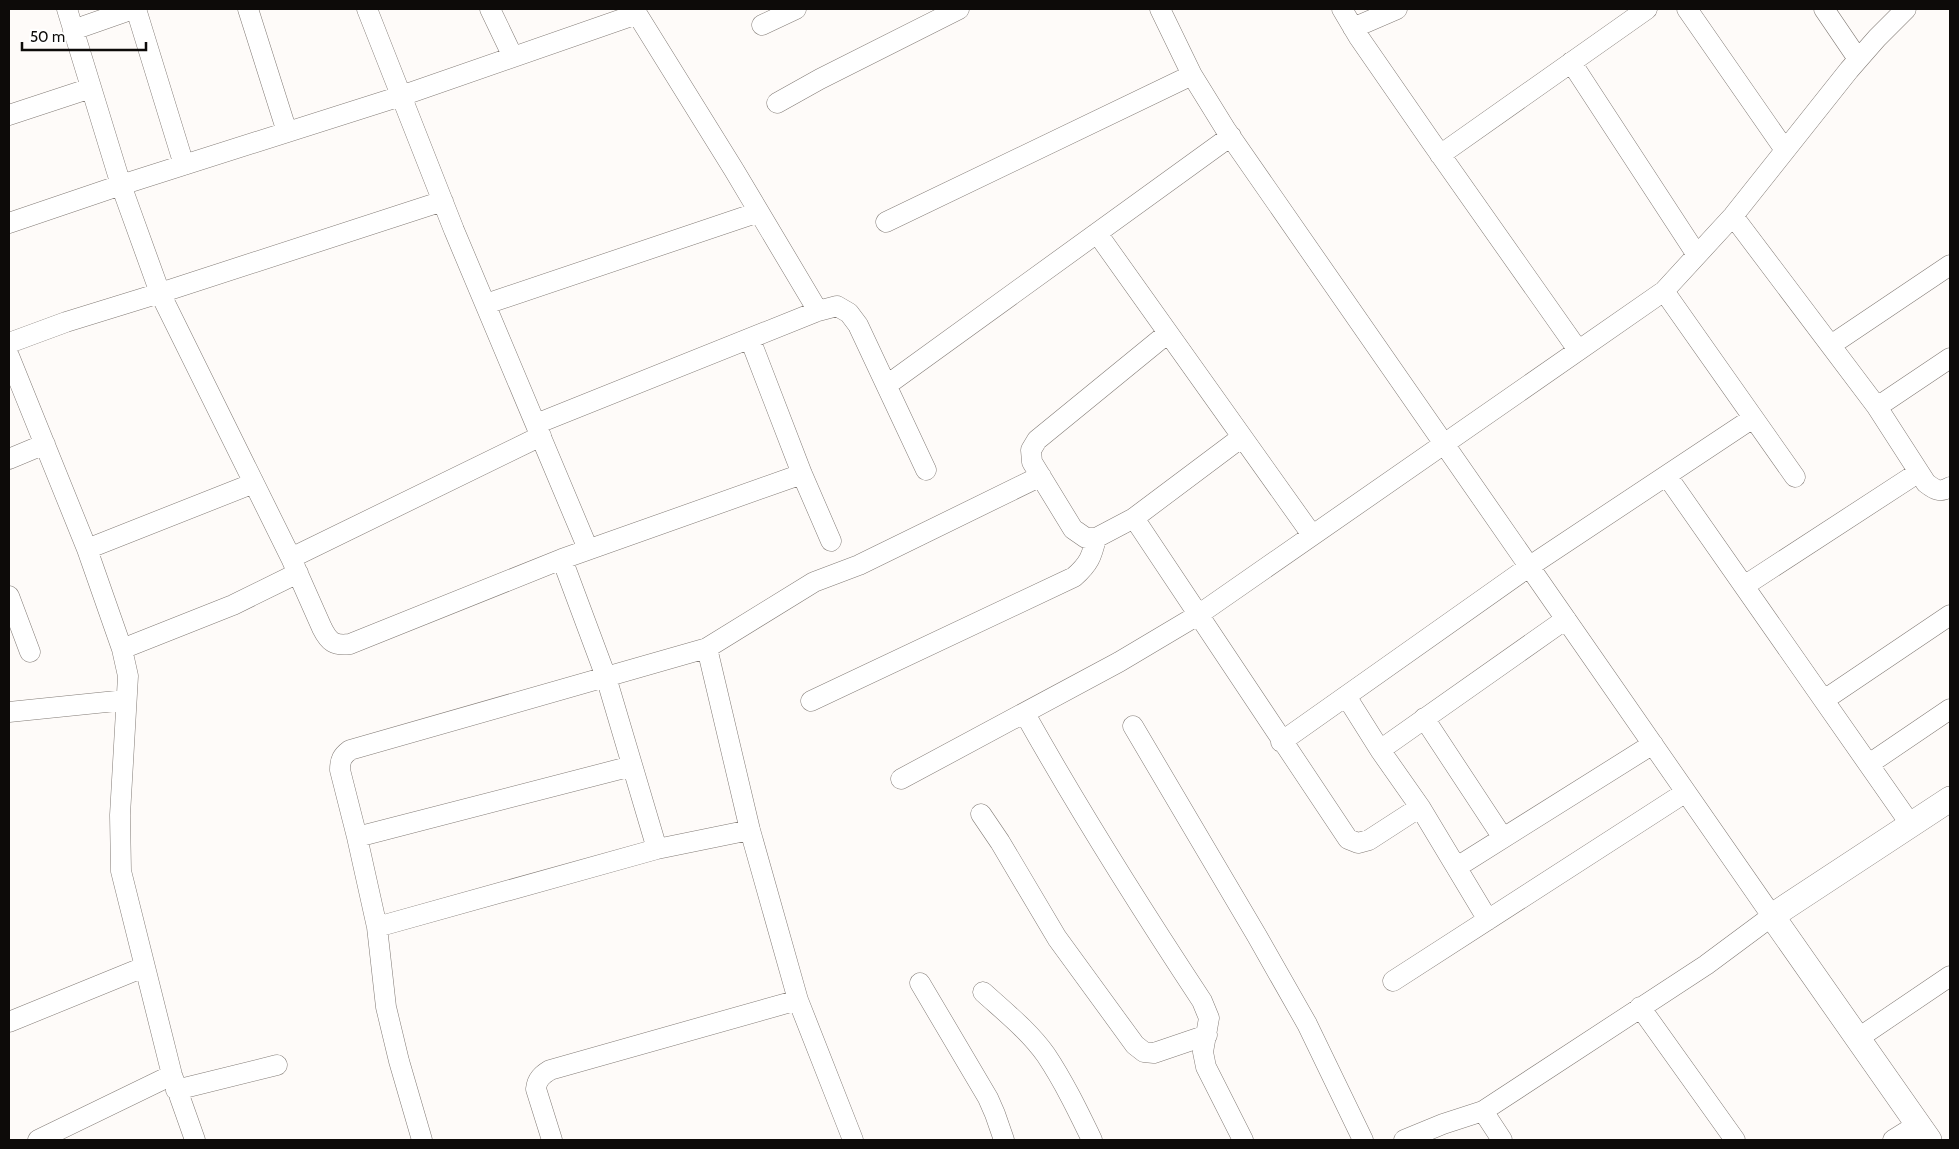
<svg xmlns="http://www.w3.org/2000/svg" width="1959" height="1149" font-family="Cabin,sans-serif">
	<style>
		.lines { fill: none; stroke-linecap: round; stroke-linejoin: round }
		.minor-casing { stroke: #827b76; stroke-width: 21 }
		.tertiary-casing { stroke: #827b76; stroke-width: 26 }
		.minor { stroke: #fff; stroke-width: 20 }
		.tertiary { stroke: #fff; stroke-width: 25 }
	</style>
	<rect width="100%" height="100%" fill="#fefbf9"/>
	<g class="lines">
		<defs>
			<path id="minor" d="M67,9L121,185L160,293L291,558L322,628C329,642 334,646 350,644L562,559L802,474
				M136,9L184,165
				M248,9L287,132
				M367,9L454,230L588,549
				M490,9L513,57
				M634,9L734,170L818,311
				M1160,9L1192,75L1226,130L1772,916L1706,965L1483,1111L1443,1124L1404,1140
				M1342,9L1358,36L1430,140L1578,350
				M1687,9L1785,150
				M1824,9L1858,59
				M762,25L796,9
				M1353,28L1397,9
				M73,30L133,9
				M1571,62L1697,255
				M777,103L820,79L959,9
				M9,115L91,88
				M1440,155L1647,9
				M1733,216L1877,407L1950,358
				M886,222L1192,75
				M9,223L121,185L401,96L637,14
				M1097,233L1312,535
				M1664,291L1795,477
				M486,304L759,212
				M1168,333L1037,440L1031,450L1032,462L1073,529L1086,538H1096L1134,518L1242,437
				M750,339L802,474L831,541
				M9,343L66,322L160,293L443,201
				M1831,345L1950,265
				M9,356L87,549L122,649L128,676L120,815L121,871L172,1075L195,1140
				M887,385L1231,136
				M1877,407L1926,483C1935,490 1940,493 1950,487
				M536,424L818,311L837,306L849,313L858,325L926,470
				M9,459L45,444
				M1667,476L1911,825
				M1134,518L1348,839L1358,843L1369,840L1420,807
				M87,549L254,483
				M291,558L541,436
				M562,559L606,677L657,849
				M1744,586L1919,472
				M9,596L30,652
				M707,648L750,830L798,1000L853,1140
				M122,649L233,605L298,573
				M1346,696L1380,750L1420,807L1488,920
				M1824,700L1950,615
				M811,701L1074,577C1089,564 1092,556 1096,538
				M9,712L126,700
				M1025,714C1080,812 1140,907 1202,1001L1209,1018L1203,1052L1206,1067L1243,1140
				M1424,718L1503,838
				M1133,726L1257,936L1307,1024L1363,1140
				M1281,742L1530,566L1753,418
				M1380,750L1566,619
				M1869,764L1950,709
				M901,779L1119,662L1198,615L1664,291L1733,216L1849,70L1877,38L1906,9
				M981,814L1000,842L1057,938L1135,1045L1144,1052L1154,1053L1207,1035
				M357,837L632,766
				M1457,867L1653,744
				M377,927L657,849L750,830
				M1393,981L1686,792
				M920,983L988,1098L995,1114L1004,1140
				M983,992C1005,1012 1029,1031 1046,1055C1064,1082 1078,1111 1092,1140
				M1640,1007L1735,1140
				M9,1022L144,967
				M1857,1039L1950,976
				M176,1090L277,1065
				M1483,1111L1502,1140
				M38,1140L172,1075
				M422,1140L399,1061L386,1007L377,927L357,837L340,770C340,760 342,756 350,750L707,648L814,582L859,565L1041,476
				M552,1140L536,1089C537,1079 542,1075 550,1070L798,1000
				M1893,1140L1917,1125"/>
			<path id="tertiary" d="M1929,1140L1772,916L1950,799"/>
		</defs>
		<use href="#minor" class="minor-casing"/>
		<use href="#tertiary" class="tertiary-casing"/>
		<use href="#minor" class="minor"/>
		<use href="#tertiary" class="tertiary"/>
	</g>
	<rect width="1959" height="1149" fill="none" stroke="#0d0b09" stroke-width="20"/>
	<path d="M22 42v8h124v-8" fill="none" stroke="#0d0b09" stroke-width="2.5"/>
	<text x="30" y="42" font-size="15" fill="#0d0b09" stroke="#ffffff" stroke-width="4" paint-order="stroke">50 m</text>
</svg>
